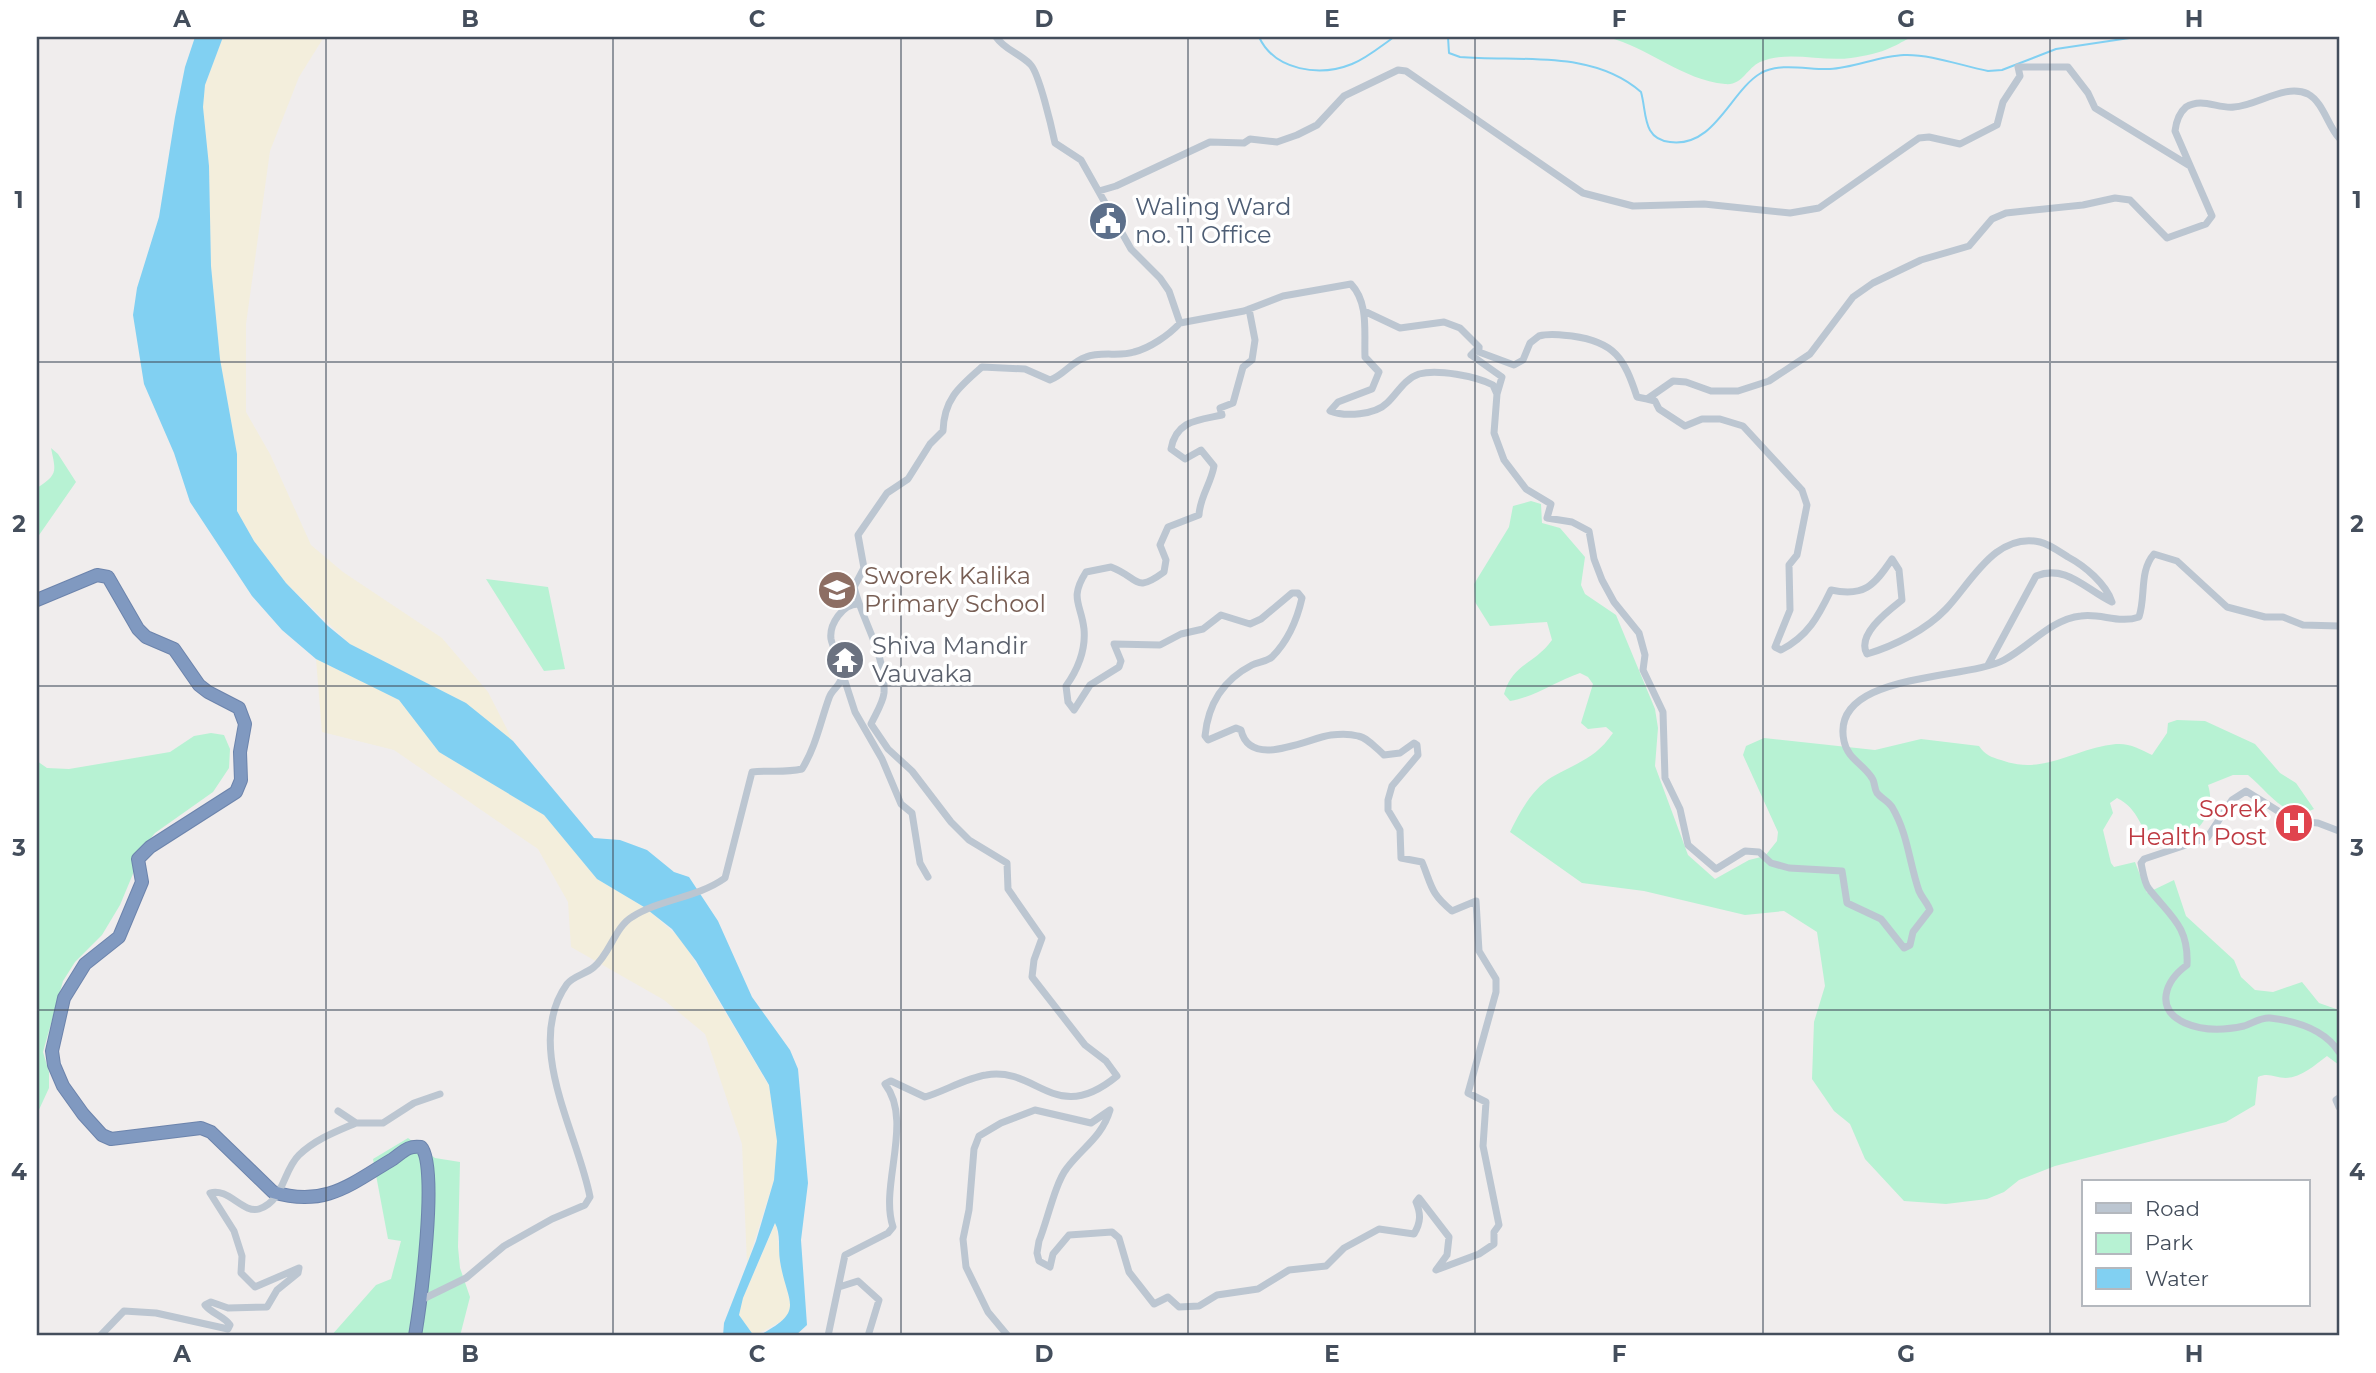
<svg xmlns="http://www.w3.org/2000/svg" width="2376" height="1373" font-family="Montserrat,sans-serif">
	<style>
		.green { fill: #b7f2d3 }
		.sand { fill: #f3eedc }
		.water { fill: #81d0f2 }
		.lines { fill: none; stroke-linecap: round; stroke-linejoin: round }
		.stream { stroke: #81d0f2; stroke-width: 2 }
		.highway-casing { stroke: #6c84ac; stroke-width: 14 }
		.street { stroke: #bcc6d1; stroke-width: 7 }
		.highway { stroke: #8099c0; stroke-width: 12 }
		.grid { fill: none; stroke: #444e5c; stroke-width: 2; stroke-opacity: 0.55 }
		.labels { text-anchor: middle; stroke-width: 7; stroke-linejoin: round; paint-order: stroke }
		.service-label { font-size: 24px; fill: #4e5e75; stroke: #fff; text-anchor: start }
		.education-label { font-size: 24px; fill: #785e54; stroke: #fff; text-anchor: start }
		.worship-label { font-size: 24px; fill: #5b616d; stroke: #fff; text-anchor: start }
		.health-label { font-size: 24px; fill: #be3a42; stroke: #fff; text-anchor: end }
		.neatline { fill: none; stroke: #444e5c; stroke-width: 2.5 }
		.grid-label { font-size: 23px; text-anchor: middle; font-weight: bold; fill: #444e5c }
	</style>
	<rect width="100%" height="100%" fill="#f0eded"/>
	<path class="green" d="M1607,37H1916C1906,38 1902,43 1892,47C1881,53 1864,56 1851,58C1822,62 1787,50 1760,62C1747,68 1742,86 1725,84C1682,80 1648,47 1607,37Z
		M51,448L58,454L76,482L37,538V488C58,474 56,472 51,448Z
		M1531,501L1541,504L1542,523L1560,528L1585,557L1581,585L1585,594L1616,615L1655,709L1658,728L1655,766L1688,855L1715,879L1749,860L1765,856L1777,841L1778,832L1743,755L1746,746L1764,738L1875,750L1921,739L1979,746C1985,755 1991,757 2001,760C2044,776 2074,748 2116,744C2130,743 2140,749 2152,755L2167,733L2168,723L2177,720L2205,721L2255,744L2280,773L2296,783L2314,809C2286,822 2268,791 2248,775H2233L2208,785C2219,819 2187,850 2152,837C2140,832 2140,809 2117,798L2110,803L2113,813L2103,830L2111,863L2114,867L2135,862L2147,893L2174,880L2186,916L2234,960L2241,977L2255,990L2273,992L2302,982L2319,1003L2339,1010V1065L2327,1056C2315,1065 2302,1077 2286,1078C2275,1078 2269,1072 2258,1077L2255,1105L2226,1122L2055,1166L2019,1180L2004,1192L1987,1199L1946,1204L1904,1201L1865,1159L1850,1124L1834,1111L1812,1079L1814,1022L1825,986L1817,932L1784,911L1745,915L1644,891L1582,883L1510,832C1520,812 1532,789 1552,777C1578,762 1595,759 1613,733L1606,727L1588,729L1581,723L1593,684L1588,677L1580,673C1556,681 1535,697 1510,701L1504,694C1513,663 1534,665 1552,640L1547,622L1490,626L1475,602L1474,584L1509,527L1513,506Z
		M486,579L548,587L565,669L544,671Z
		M211,733L224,735L230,749L229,768L213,792L155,833L145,845L120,905L102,935L75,962L63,981L43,1052L49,1072V1088L37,1114V761L47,768L69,769L170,752L194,736Z
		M408,1138L435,1158L460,1162L458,1247L460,1268L470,1297L460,1336H331L376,1285L391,1279L401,1241L388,1239L373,1159Z"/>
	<path class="sand" d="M223,37H324L299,77L270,151L246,324V412L270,454L311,545L343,572L442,638L488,692L513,741L466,703L350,644L286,583L254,541L237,511V454L220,359L211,266L209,166L203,107L205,85Z
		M316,659L399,700L439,752L544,815L597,879L647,909L682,940L769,1086L777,1141L774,1180L747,1264L742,1144L705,1034L664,1000L571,947L568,902L538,849L394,750L322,732Z
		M776,1222L780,1262L791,1307L787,1318L754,1336L739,1315L743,1298Z"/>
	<path class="water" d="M195,37H223L205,85L203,107L209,166L211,266L220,359L237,454V511L254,541L286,583L328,626L350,644L466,703L513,741L594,838L620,840L647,850L674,872L689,877L718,921L752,997L790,1050L798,1069L808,1183L801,1240L807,1325L795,1336H758C807,1310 787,1305 780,1261C778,1248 781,1234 775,1223L743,1298L739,1315L754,1336H723L724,1323L756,1241L774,1180L777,1141L769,1085L696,961L672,929L644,907L597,879L544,815L439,752L399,700L316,659L282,630L252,596L190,502L174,453L144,384L133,315L137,288L159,217L175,117L185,67Z"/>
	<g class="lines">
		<path class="stream" d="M1259,37C1275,71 1320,77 1352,64C1367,58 1381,46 1394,37
			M1448,37L1449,53L1460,57C1520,62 1592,49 1641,92C1647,113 1642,139 1670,142C1715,148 1730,91 1761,73C1781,62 1809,70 1830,69C1853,68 1879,56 1904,55C1931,54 1962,66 1988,71L2002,70L2056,49L2136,37"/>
		<defs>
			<path id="highway" d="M37,600L97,575L108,577L138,629L146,637L174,649L199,685L208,692L239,708L245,724L240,752L241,780L236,792L150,847L138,859L142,882L119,937L85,964L64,998L52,1051L54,1065L63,1086L83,1114L102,1135L111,1139L201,1128L211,1132L273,1192C325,1208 351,1184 393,1159C403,1152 408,1145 421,1147C439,1165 420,1306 415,1336"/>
		</defs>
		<use href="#highway" class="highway-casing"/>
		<path class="street" d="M996,37C1005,50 1019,53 1030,64C1039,72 1052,129 1055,143L1081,160L1131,249L1160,278L1169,291L1180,323L1244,311L1283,296L1351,284C1369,303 1364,332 1365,357L1379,372L1372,389L1338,402L1330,411C1345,417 1375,415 1387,403C1397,394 1404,379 1419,374C1437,369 1476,376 1493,385L1497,394L1494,433L1504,460L1526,489L1551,504L1547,518L1572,522L1589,531L1594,559L1602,580L1614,602L1639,633L1645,655L1643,670L1663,712L1665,778L1680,809L1688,845L1716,869L1745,851L1759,852L1771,863L1789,868L1842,871L1847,903L1881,919L1904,948L1910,945L1913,932L1930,910C1927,902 1922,898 1919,891C1909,862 1908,834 1892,807C1888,801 1881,798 1877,793C1874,788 1875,782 1872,778C1863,764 1847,758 1844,741C1829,672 1967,680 2004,660C2029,647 2051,619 2081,616C2101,613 2119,624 2139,617C2146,596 2139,571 2154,554L2177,561L2227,607L2265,617H2283L2303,625L2339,626
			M1099,191L1116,186L1210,142L1244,143L1250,139L1277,142L1297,135L1317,125L1344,96L1398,70L1406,71L1583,193L1633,206L1704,204L1790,213L1819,208L1919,138L1929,137L1960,144L1997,125L2003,102L2020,76L2018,67H2068L2088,93L2095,108L2190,166
			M1364,311L1400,328L1444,322L1460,328L1479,347L1471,355L1502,377L1497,394
			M1479,348V352L1514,365L1523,360L1530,343L1539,336C1550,333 1561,335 1572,336C1615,342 1624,358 1637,397L1647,399L1673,381L1686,382L1711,391H1738L1769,381L1810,354L1853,297L1873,283L1921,260L1969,246L1992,219L2006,213L2083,205L2115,198L2130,200L2167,238L2206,224L2212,216L2175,131C2176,123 2179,113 2186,107C2202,97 2218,109 2234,107C2257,106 2285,83 2308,94C2323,102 2328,126 2339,138
			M1647,399L1655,401L1659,409L1685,426L1702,419H1720L1743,426L1802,490L1807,505L1797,555L1789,565L1790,610L1775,647L1781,650C1808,636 1818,617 1831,590C1864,597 1874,586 1892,559L1899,570L1902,600C1888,611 1856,635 1867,654C1894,646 1926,630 1946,609C1971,583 1995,532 2040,542C2049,544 2060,552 2068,557C2085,566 2106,584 2112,602C2085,589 2066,564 2036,576L1988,665
			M843,675L855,712L882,759L901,804L912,813L920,863L928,877
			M2339,831L2318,823L2294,821L2246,791L2232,800L2207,838L2144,859L2141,863C2143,872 2144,883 2149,889C2170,916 2189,926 2187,965C2165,981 2154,1009 2185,1023C2203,1031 2226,1030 2244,1026C2253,1023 2261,1017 2270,1018C2297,1021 2324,1029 2339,1052
			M2339,1098L2336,1100L2339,1107
			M356,1123H383L414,1103L440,1094
			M839,1287L858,1281L879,1300L868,1336
			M421,1300L466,1278L504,1246L552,1219L585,1205L590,1197C578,1133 523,1045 567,984C573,976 586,974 594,967C610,954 615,927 632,917C660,899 697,898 725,878L752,772C770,770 784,773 802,769C816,746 820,723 829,698C832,688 841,687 842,675C844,662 833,651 831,639C829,624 843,604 858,604
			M100,1336L124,1311L156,1313L228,1329L230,1325C224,1316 212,1314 205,1305L211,1302L228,1308L267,1307L277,1290L298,1273L299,1268L255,1287L241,1273L242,1256L234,1231L210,1193C228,1187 243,1214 259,1209C284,1201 283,1170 299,1155C316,1139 335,1132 356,1123L338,1111
			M828,1336L845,1255L888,1233L893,1227C879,1186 914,1121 885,1084L891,1081L925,1097C945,1091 966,1078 986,1075C1038,1066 1055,1127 1117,1076L1106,1061L1085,1045L1032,977L1034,960L1042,938L1008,889L1007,863L969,840L951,822L912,771L888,749L871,724C875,715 883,703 884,693C886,654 863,623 854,587L864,568L858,535L887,493L908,479L930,444L943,431C944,399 959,387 982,367L1025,369L1050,380C1064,375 1071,362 1086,357C1101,351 1120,357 1134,352C1150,348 1169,335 1180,323
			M1008,1336L988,1312L966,1267L963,1239L969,1210L974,1149L979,1136L1001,1123L1035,1110L1091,1123L1110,1110C1102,1137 1083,1147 1067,1168C1055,1183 1047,1222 1039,1241L1037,1253L1039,1261L1050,1267L1053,1254L1069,1235L1112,1232L1119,1238L1129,1272L1154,1304L1168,1297L1179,1307L1199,1306L1217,1295L1258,1289L1289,1270L1326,1266L1344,1248L1379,1229L1414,1234C1421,1222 1421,1214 1416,1202L1419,1198L1449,1237L1447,1255L1436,1270L1479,1254L1494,1244V1232L1499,1225L1483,1146L1486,1102L1468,1093L1496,992V979L1479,951L1476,901L1452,911C1430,893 1432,886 1422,862L1401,858L1400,830L1388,810V800L1392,786L1418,755L1417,745L1414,743L1400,753L1384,755C1377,749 1368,738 1358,736C1351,734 1339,734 1331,735C1308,738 1250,770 1241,730L1236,728L1208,740L1205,736C1208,704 1223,680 1252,665C1258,662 1266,662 1272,657C1288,641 1297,620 1302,598L1298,593H1292L1261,619L1250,624L1221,615L1203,629L1181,634L1160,645L1114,644L1121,661L1119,667L1090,685L1074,710L1068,702L1066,686C1078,669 1086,651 1084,629C1081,603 1069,599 1086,572L1111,567C1140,578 1134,594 1164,572L1166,560L1160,545L1168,527L1199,515C1200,496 1211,484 1214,466L1201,450L1185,459L1171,449C1176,420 1199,420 1222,415L1220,408L1233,403L1243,367L1252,360L1255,340L1249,309"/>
		<use href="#highway" class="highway"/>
	</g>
	<path class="grid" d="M326,37V1336M613,37V1336M901,37V1336M1188,37V1336M1475,37V1336M1763,37V1336M2050,37V1336M37,362H2339M37,686H2339M37,1010H2339"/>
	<defs>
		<symbol id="civic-disc" viewBox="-11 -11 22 22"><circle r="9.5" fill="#5c6f8a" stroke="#fff"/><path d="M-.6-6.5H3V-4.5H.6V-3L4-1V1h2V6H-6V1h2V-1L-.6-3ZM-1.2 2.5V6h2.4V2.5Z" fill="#fff"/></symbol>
		<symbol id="school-disc" viewBox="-11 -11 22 22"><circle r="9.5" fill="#8d6e63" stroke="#fff"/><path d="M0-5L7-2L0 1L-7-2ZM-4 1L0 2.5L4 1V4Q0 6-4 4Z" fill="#fff"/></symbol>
		<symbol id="temple-disc" viewBox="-11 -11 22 22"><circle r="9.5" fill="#6b7280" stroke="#fff"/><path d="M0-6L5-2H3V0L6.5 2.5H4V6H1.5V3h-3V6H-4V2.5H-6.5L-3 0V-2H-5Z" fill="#fff"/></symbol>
		<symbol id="hospital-disc" viewBox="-11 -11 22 22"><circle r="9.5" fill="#e0444e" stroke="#fff"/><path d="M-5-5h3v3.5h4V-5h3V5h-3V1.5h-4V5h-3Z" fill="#fff"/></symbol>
	</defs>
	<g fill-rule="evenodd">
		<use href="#civic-disc" x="1086" y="199" width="44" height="44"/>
		<use href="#school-disc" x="815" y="568" width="44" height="44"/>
		<use href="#temple-disc" x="823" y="638" width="44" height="44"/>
		<use href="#hospital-disc" x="2272" y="801" width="44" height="44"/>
	</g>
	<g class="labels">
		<g class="service-label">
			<text x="1135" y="215">Waling Ward<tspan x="1135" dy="28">no. 11 Office</tspan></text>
		</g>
		<g class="education-label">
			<text x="864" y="584">Sworek Kalika<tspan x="864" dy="28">Primary School</tspan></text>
		</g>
		<g class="worship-label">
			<text x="872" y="654">Shiva Mandir<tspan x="872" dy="28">Vauvaka</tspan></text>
		</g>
		<g class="health-label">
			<text x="2267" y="817">Sorek<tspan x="2267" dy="28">Health Post</tspan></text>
		</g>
	</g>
	<rect width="2376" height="1373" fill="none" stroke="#ffffff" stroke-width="77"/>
	<rect x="2082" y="1180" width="228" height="126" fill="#ffffff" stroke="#b4b8be" stroke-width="2"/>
	<rect x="2096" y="1203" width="35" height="10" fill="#bcc6d1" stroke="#b4b8be" stroke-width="2"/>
	<text x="2145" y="1216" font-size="21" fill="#444e5c">Road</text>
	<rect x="2096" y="1233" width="35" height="21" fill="#b7f2d3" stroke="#b4b8be" stroke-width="2"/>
	<text x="2145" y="1250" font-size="21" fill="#444e5c">Park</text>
	<rect x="2096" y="1268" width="35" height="21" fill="#81d0f2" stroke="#b4b8be" stroke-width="2"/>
	<text x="2145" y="1286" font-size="21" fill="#444e5c">Water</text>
	<rect x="38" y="38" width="2300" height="1296" class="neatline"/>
	<g class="grid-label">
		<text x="182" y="27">A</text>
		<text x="470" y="27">B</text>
		<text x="757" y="27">C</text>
		<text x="1044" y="27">D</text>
		<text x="1332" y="27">E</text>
		<text x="1619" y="27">F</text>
		<text x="1906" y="27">G</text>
		<text x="2194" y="27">H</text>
		<text x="19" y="208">1</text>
		<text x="2357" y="208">1</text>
		<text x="19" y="532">2</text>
		<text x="2357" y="532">2</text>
		<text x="19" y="856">3</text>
		<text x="2357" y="856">3</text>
		<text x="19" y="1180">4</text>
		<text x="2357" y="1180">4</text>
		<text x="182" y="1362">A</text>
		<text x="470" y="1362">B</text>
		<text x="757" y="1362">C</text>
		<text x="1044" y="1362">D</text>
		<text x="1332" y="1362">E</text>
		<text x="1619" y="1362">F</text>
		<text x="1906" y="1362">G</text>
		<text x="2194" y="1362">H</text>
	</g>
</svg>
